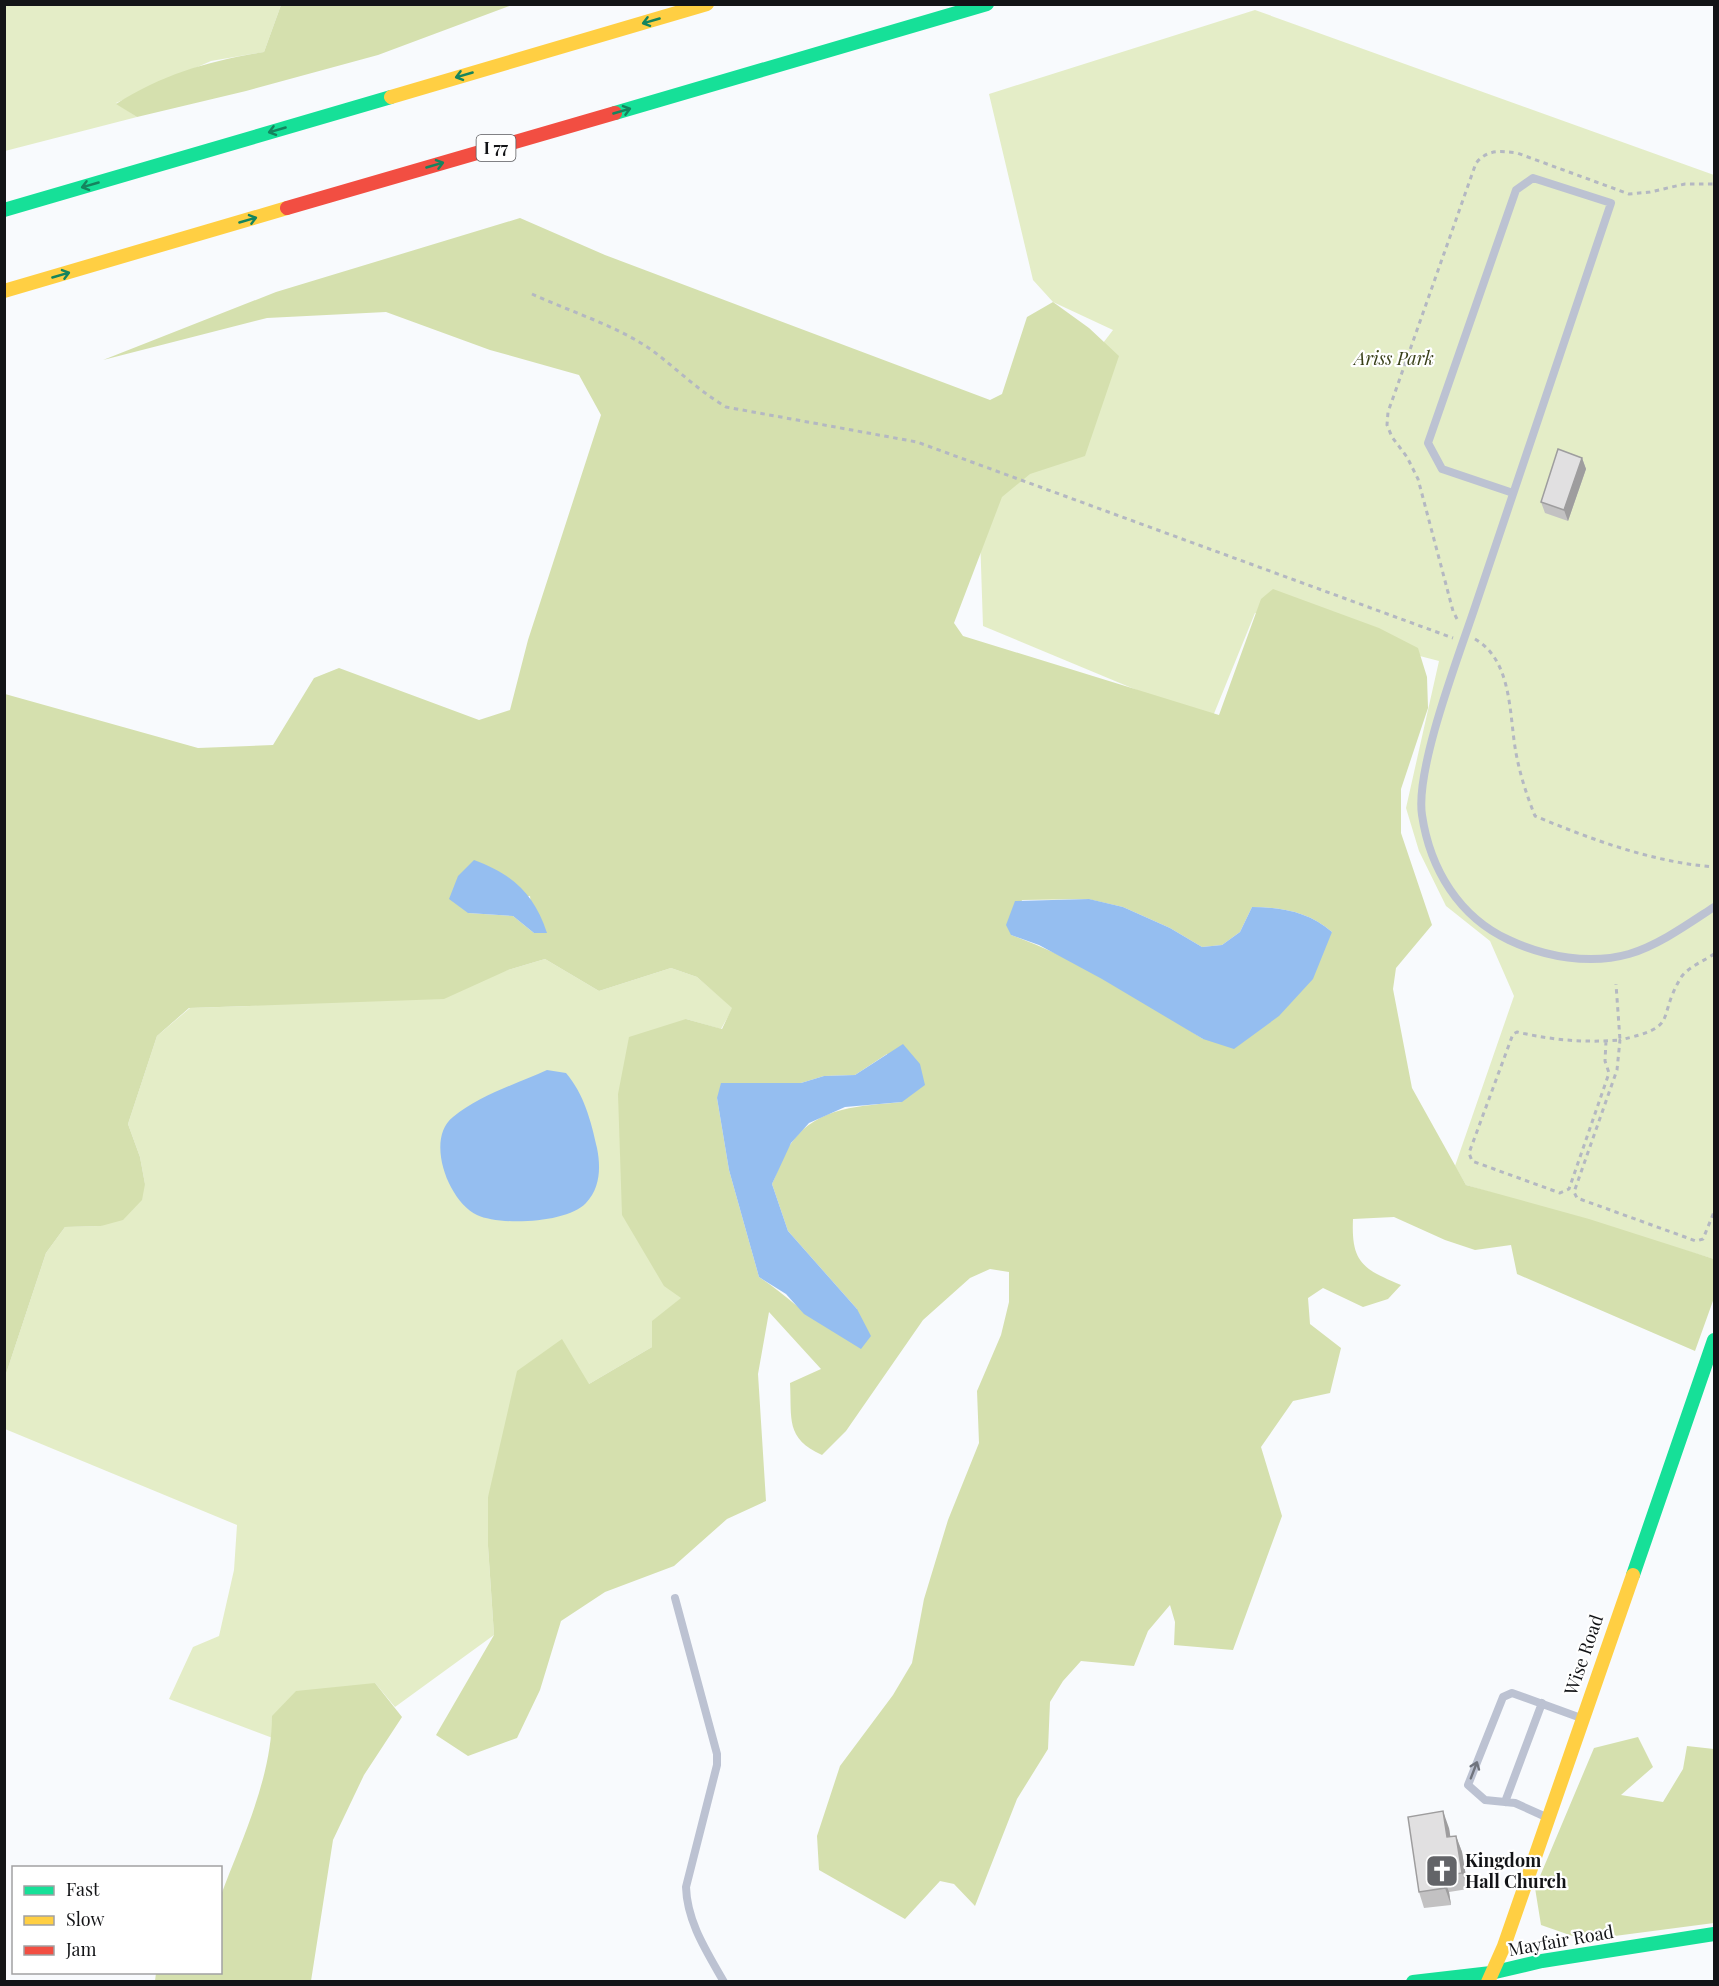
<svg xmlns="http://www.w3.org/2000/svg" width="1719" height="1986" font-family="'Playfair Display',serif">
	<style>
		.green { fill: #e4edc7 }
		.forest { fill: #d5e0ae; fill-rule: evenodd }
		.water { fill: #95bef0 }
		.lines { fill: none; stroke-linecap: round; stroke-linejoin: round }
		.path { stroke: #b4b8c2; stroke-width: 3; stroke-dasharray: 4.5 4.5; stroke-linecap: butt }
		.lane { stroke: #bcc2d2; stroke-width: 8 }
		.fast { stroke: #16e098; stroke-width: 14 }
		.slow { stroke: #ffcf43; stroke-width: 14 }
		.jam { stroke: #f24e42; stroke-width: 14 }
		.wall { fill: #c2c1c2 }
		.shaded-wall { fill: #9e9d9e }
		.building { fill: #e1e0e1; stroke: #9e9d9e; stroke-width: 1.5 }
		.oneway { stroke: #15845e }
		.oneway2 { stroke: #70747e }
		.labels { text-anchor: middle; stroke-width: 4.5; stroke-linejoin: round; paint-order: stroke }
		.shield { fill: #fff; stroke: #5a5a5d; stroke-width: 1.5 }
		.shield-label { font-size: 16px; font-weight: bold; fill: #131417 }
		.park-label { font-size: 18px; font-style: italic; fill: #394019; stroke: #fff }
		.street-label { font-size: 18px; fill: #131417; stroke: #fff }
		.poi-label { font-size: 18px; font-weight: bold; fill: #131417; stroke: #fff; text-anchor: start }
	</style>
	<rect width="100%" height="100%" fill="#f8fafd"/>
	<path class="green" d="M5,5H281L264,52L211,61L116,103L137,117L5,151Z
		M1255,10L1714,175V1259L1466,1185L1455,1166L1514,996L1490,941L1446,906L1419,851L1406,808L1439,661L1255,613L1211,721L983,626L979,505L1113,330L1053,302L1033,280L989,94Z
		M545,959L599,991L671,968L697,977L733,1008L721,1029L686,1019L682,1298L653,1321L652,1347L589,1384L488,1497V1546L494,1635L395,1707L375,1683L278,1740L169,1699L193,1647L219,1636L234,1570L237,1525L5,1429V1377L46,1253L65,1227L101,1226L145,1184L140,1157L128,1124L157,1036L190,1008L250,1006L508,970Z"/>
	<path class="forest" d="M281,5V4L512,5L378,55L246,91L137,117L116,104C163,74 210,61 264,52Z
		M520,218L605,255L990,400L1002,394L1027,317L1053,302L1089,328L1119,356L1085,456L1030,474L1002,497L954,623L963,636L1219,715L1261,599L1273,589L1379,628L1418,648L1427,677L1428,708L1401,789V833L1432,925L1396,968L1393,989L1412,1088L1466,1185L1589,1219L1714,1259V1298L1695,1351L1517,1274L1511,1245L1475,1250L1445,1240L1394,1217L1353,1219C1351,1263 1363,1269 1401,1285L1388,1299L1363,1307L1323,1288L1308,1298L1310,1324L1341,1348L1330,1393L1293,1401L1261,1447L1282,1516L1233,1650L1174,1645L1175,1622L1170,1605L1148,1631L1134,1666L1081,1661L1063,1681L1050,1702L1048,1749L1017,1799L975,1906L954,1884L940,1881L905,1919L819,1870L817,1836L840,1766L893,1695L912,1663L924,1599L948,1520L979,1443L977,1391L1001,1335L1009,1302V1272L990,1269L970,1278L923,1320L846,1431L822,1455C785,1438 792,1419 790,1383L821,1369L769,1312L758,1374L766,1501L727,1519L674,1566L605,1592L561,1621L540,1690L517,1738L468,1756L436,1735L494,1635L488,1546V1497L517,1371L562,1339L589,1384L652,1347V1321L681,1298L664,1286L622,1215L618,1094L629,1037L686,1019L722,1029L732,1008L697,977L671,968L599,991L545,959L508,970L444,999L189,1008L157,1036L128,1124L140,1157L145,1184L142,1200L123,1220L101,1226L65,1227L46,1253L5,1377V694L198,748L273,745L314,678L339,668L479,720L510,710L528,640L601,415L579,375L490,350L386,312L267,318L103,360L276,292ZM530,896L534,933L513,916L468,913ZM1088,899L1123,907L1170,928L1202,947L1222,945L1240,932L1252,907C1282,907 1309,912 1332,932L1203,1039C1143,1001 1079,959 1011,935L1022,900ZM887,1054L902,1102C862,1106 818,1106 792,1142C783,1154 778,1171 772,1184L788,1231L857,1309L829,1328C802,1313 784,1293 759,1277L729,1170L717,1098L780,1084L801,1083L824,1076L855,1075Z
		M375,1683L402,1717L364,1775L333,1840L311,1981H155L156,1973L220,1972C220,1955 216,1908 221,1895C242,1839 272,1777 272,1716L296,1691Z
		M1638,1737L1653,1767L1621,1795L1663,1802L1683,1769L1687,1746L1714,1749V1923L1584,1940L1541,1925L1535,1888L1594,1748Z"/>
	<path class="water" d="M474,860C512,874 534,893 547,933H534L513,916L468,913L449,899L458,876Z
		M1089,899L1123,907L1170,928L1202,947L1222,945L1240,932L1252,907C1282,907 1309,912 1332,932L1313,979L1279,1016L1234,1049L1203,1039L1102,979L1039,945L1011,935L1006,925L1015,901Z
		M903,1044L920,1064L925,1085L902,1102L845,1107L809,1123L791,1143L772,1184L788,1231L857,1309L871,1336L861,1349L804,1314L786,1294L759,1277L729,1170L717,1098L721,1083H801L824,1076L855,1075Z
		M547,1070L566,1073C584,1094 591,1121 597,1148C601,1168 600,1188 586,1203C568,1223 500,1226 477,1215C448,1201 425,1139 453,1117C480,1095 516,1084 547,1070Z"/>
	<g class="lines">
		<path class="path" d="M532,294C571,312 618,326 653,351C678,370 699,391 726,407L917,442L1453,638
			M1457,619L1453,611L1418,479L1407,457L1392,437L1387,425L1388,412L1476,163C1488,149 1500,151 1517,153L1629,194L1650,192L1685,184H1714
			M1475,639C1513,661 1509,716 1516,753C1520,775 1527,796 1535,816C1593,840 1652,862 1714,867
			M1714,954C1704,961 1686,968 1680,979C1656,1021 1680,1026 1620,1040L1617,1070L1574,1192L1577,1198L1696,1241L1703,1239L1714,1212
			M1606,1041L1605,1061L1609,1073L1569,1189L1560,1193L1472,1161L1469,1153L1513,1034L1517,1032C1552,1040 1585,1043 1620,1040L1616,984"/>
		<path class="lane" d="M1513,493L1442,469L1428,443L1516,190L1533,178L1611,203C1565,337 1520,472 1475,607C1459,655 1415,769 1422,815C1430,869 1459,917 1509,940C1545,957 1590,965 1629,954C1659,945 1688,924 1714,907
			M675,1598L717,1754V1765L686,1887C687,1922 707,1952 724,1982
			M1505,1802L1542,1703
			M1546,1817L1515,1803L1485,1800L1468,1785L1503,1697L1512,1693L1581,1718"/>
		<path class="fast" d="M615,113L987,4
			M4,210L391,97
			M1633,1575L1714,1340
			M1413,1982L1491,1973L1542,1961L1714,1934"/>
		<path class="slow" d="M391,97L707,4
			M4,291L287,208
			M1488,1982L1504,1946L1633,1575"/>
		<path class="jam" d="M287,208L615,113"/>
	</g>
	<path class="wall" d="M1582,458L1586,469L1568,521L1545,513L1541,502Z
		M1449,1828L1450,1836H1456L1462,1852L1468,1889L1449,1892L1451,1905L1424,1908L1419,1892Z"/>
	<path class="shaded-wall" d="M1582,458L1586,469L1568,521L1564,510Z
		M1443,1811L1449,1828L1453,1853L1447,1837Z
		M1456,1836L1462,1852L1468,1889L1462,1873Z
		M1443,1876L1449,1892L1451,1905L1445,1888Z"/>
	<path class="building" d="M1558,449L1582,458L1564,510L1541,502Z
		M1443,1811L1447,1837L1456,1836L1462,1873L1443,1876L1445,1888L1419,1892L1408,1817Z"/>
	<defs><path id="oneway-shaft" d="M-6 0H5M1.5-3L5.5 0L1.5 3" fill="none" stroke-width="1.6" stroke-linecap="round" stroke-linejoin="round" transform="scale(1.5)"/></defs>
	<g class="oneway">
		<use href="#oneway-shaft" transform="translate(651 21) rotate(164)"/>
		<use href="#oneway-shaft" transform="translate(464 75) rotate(164)"/>
		<use href="#oneway-shaft" transform="translate(622 111) rotate(-16)"/>
		<use href="#oneway-shaft" transform="translate(277 130) rotate(164)"/>
		<use href="#oneway-shaft" transform="translate(435 165) rotate(-16)"/>
		<use href="#oneway-shaft" transform="translate(90 185) rotate(164)"/>
		<use href="#oneway-shaft" transform="translate(248 220) rotate(-16)"/>
		<use href="#oneway-shaft" transform="translate(61 275) rotate(-16)"/>
	</g>
	<use class="oneway2" href="#oneway-shaft" transform="translate(1474 1770) rotate(-69)"/>
	<defs>
		<symbol id="church-square" viewBox="-11 -11 22 22"><rect x="-9" y="-9" width="18" height="18" rx="4" fill="#636468" stroke="#fff"/><path d="M-1.2-6h2.4v3.5h3.3v2.4h-3.3V6h-2.4V-.1h-3.3v-2.4h3.3Z" fill="#fff"/></symbol>
	</defs>
	<g fill-rule="evenodd">
		<use href="#church-square" x="1423" y="1852" width="38" height="38"/>
	</g>
	<g class="labels">
		<rect class="shield" x="476.5" y="135" width="39" height="26" rx="4.5"/>
		<g class="shield-label">
			<text x="496" y="154">I 77</text>
		</g>
		<g class="park-label">
			<text x="1394" y="365">Ariss Park</text>
		</g>
		<g class="street-label">
			<text transform="translate(1584 1655) rotate(-71)" y="6">Wise Road</text>
			<text transform="translate(1561 1941) rotate(-10)" y="6">Mayfair Road</text>
		</g>
		<g class="poi-label">
			<text x="1465" y="1867">Kingdom<tspan x="1465" dy="21">Hall Church</tspan></text>
		</g>
	</g>
	<rect width="1719" height="1986" fill="none" stroke="#131417" stroke-width="12"/>
	<rect x="12" y="1866" width="210" height="108" fill="#ffffff" stroke="#a1a1a2" stroke-width="1.5"/>
	<rect x="24" y="1886" width="30" height="9" fill="#16e098" stroke="#a1a1a2" stroke-width="1.5"/>
	<text x="66" y="1896" font-size="18" fill="#131417">Fast</text>
	<rect x="24" y="1916" width="30" height="9" fill="#ffcf43" stroke="#a1a1a2" stroke-width="1.5"/>
	<text x="66" y="1926" font-size="18" fill="#131417">Slow</text>
	<rect x="24" y="1946" width="30" height="9" fill="#f24e42" stroke="#a1a1a2" stroke-width="1.5"/>
	<text x="66" y="1956" font-size="18" fill="#131417">Jam</text>
</svg>
